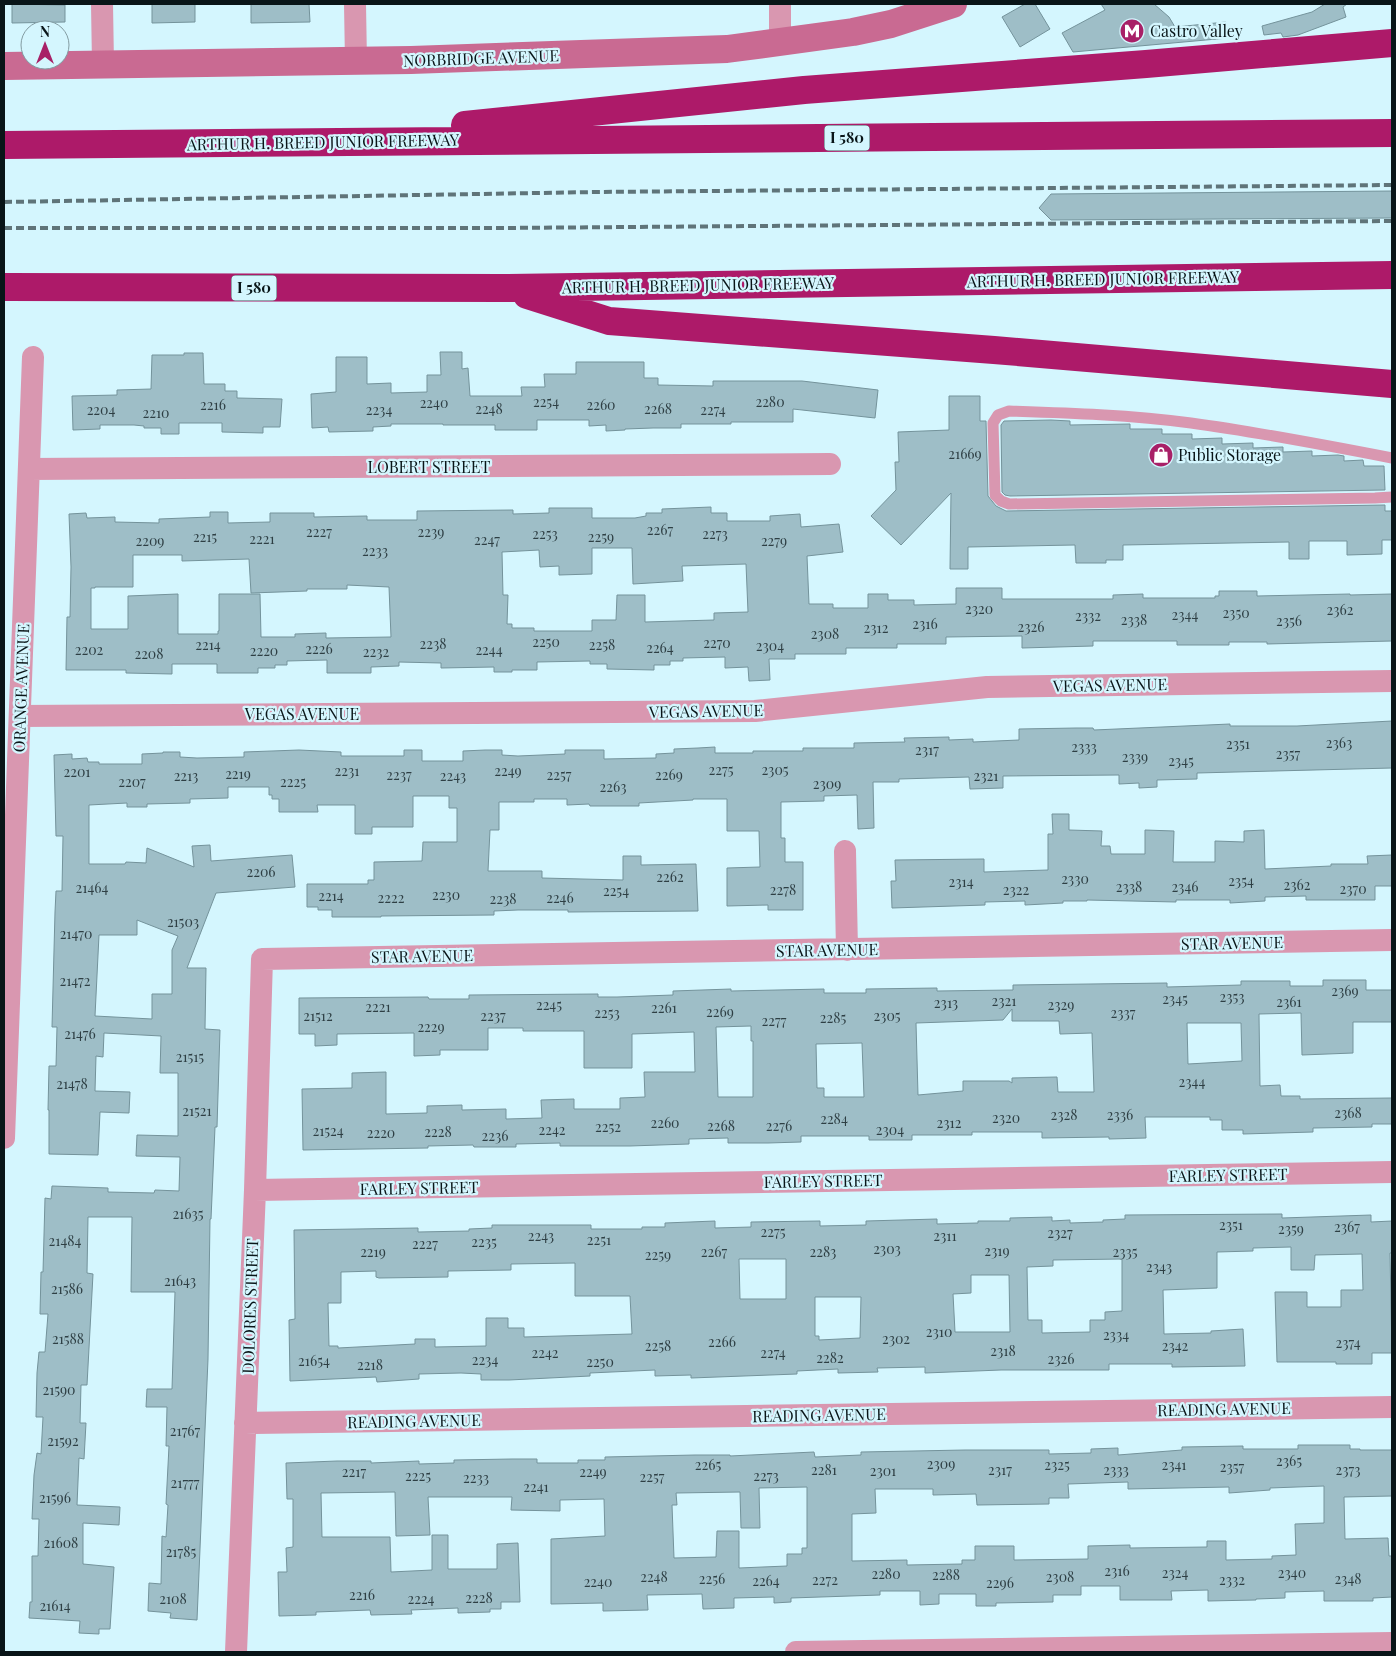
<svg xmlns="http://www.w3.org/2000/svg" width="1396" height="1656" font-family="'Playfair Display',serif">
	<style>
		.building { fill: #9ebec7; stroke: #74939b; fill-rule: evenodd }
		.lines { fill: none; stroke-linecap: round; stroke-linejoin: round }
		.lane { stroke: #d997b0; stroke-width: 11 }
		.street { stroke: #d997b0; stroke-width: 22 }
		.secondary { stroke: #c96a92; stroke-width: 28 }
		.highway { stroke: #ad1a69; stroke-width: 28 }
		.rail { stroke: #5f7479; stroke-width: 4; stroke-dasharray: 8 4; stroke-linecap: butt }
		.labels { text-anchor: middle; stroke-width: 4.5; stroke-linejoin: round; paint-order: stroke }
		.number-label { font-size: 14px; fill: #2e3f44 }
		.shield { fill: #d4f6fe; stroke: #46585d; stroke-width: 1 }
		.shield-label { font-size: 15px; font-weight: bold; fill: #091518 }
		.poi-label { font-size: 16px; fill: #091518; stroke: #d4f6fe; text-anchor: start }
		.street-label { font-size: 16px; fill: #091518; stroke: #d4f6fe }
	</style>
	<rect width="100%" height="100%" fill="#d4f6fe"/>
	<path class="building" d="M12,4L65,5V22L12,23Z
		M152,4H195V22L152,23Z
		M251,4H309L310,22L251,23Z
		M1025,4H1035L1050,29L1020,47L1002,17Z
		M1101,4H1154L1169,17L1175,27L1226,22L1228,38L1073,52L1062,33L1105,10Z
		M1325,4H1347L1343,7L1346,17L1298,35L1283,37L1281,33L1264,35L1262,26L1312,12Z
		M1392,191V218L1051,220L1039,208L1051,194Z
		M440,352H462V369L468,368L470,396H522L521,387H545L544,374H576V362H644V378H658V385L713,386V381H802L878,390L875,418L793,409V422H731V424H681V428H653L625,429V430L606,431V425L589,426V420H537V430H495V425H443V424H391V426L373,427V431L329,432L328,427L312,428L311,394L336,392V357H367V384L391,383V393L427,392V375H441Z
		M184,353H203L204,384H225V391H237V398L282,399L280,427H263V433L222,432V423H179V434H161V428H144V426L134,425H100V429L73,430L72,396L117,395V390L151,389L152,355H184Z
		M949,396H980V421H986L988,496L996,506L1006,511L1385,505V511H1392V540H1382V554L1347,555V541H1309V559H1289V542L1123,545V560H1106V563H1076L1075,545L968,547V569H950L951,493L901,545L871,516L896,490L895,462H899L898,432L949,430Z
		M1051,420L1070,421V425L1130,424V429H1162V434H1192V439L1222,438V444L1253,443V448L1283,447V452L1312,451V456L1338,455L1344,456V461L1363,460L1364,466H1384L1385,490L1010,496L1005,495L1002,492L1001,425L1004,421Z
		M711,507V513H727V521H770V516L800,514L801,527L839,524L843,552L807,556L809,604H833V608H868V594H888V600H914V605L956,604V588H1002V599H1113V595L1143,594V598H1215V596H1219V591H1257V596L1350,594V595L1392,594V641L1267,644V642H1229V645H1177V641H1093V646L1022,648V636L946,637V644H897V648H846V654H795V659H769L770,680L749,681L748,667L725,668V657L683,658V661H670V665H654V670L607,669V664H590V661L537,662V670H512V672H494V667L441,668V663L399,662V666L371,667V673H327V660L287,661V665H275V668H258V673H217V664H172V674L126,673V670H66L67,617H70L71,567L69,514L86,513L87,518L115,517V522L159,523V519L210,517V512H228V523L270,522V513H314V517L367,516V520H417V511L513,510V514L549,513V508H592V518H635L646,516V513H662V509ZM592,548H632L633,584L683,581L682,566L746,564L748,612L714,613V620L645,622V595H617L616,620H592V631H534V628H512V624H507L508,595H503L502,552L539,550L540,567L559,566V575L592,574ZM133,555H182V561L249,559L251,593L307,591V589H347V585L389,587L391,637L326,638V633L295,634V637H261L260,594H219V631H218V634H178V594L128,596V629H91V588H95V587H133Z
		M1392,721V768L1197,773V779L1157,780V787L1139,788V783L1119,784V775L1003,776V788L970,789L969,777L899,779V782H873L874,828L858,829L857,795L824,796V801L781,802V838H785V862H803V910H768V905L727,906V868L760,867L759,831H727V799H693V800L639,803V806H590L589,804L567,805V799H534V802H499V830H490L488,871H542V878L623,880V856H641V865L696,864L698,911L568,912V910H518L494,911V915L381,916V917H332V910H318V907H307V884H368V880H374V862L422,861L423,842H457V808H449V796H413V827H372V834H355V805H317L318,812H279V799H272V795H269V787H228V798L190,799V803L147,804V807H127V803L89,805V864H125L126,862L146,863L147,848L194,867L192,846L210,845L211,861L292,855L295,887L216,893L187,968H206L205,1029L220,1030L217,1127H215L211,1219H210L208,1359L197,1620L170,1618L171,1613L148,1611L149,1583L161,1584L162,1536L166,1537L168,1505L166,1504L169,1446H166L167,1407H146L147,1389H172L175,1292H131L132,1217H88L87,1273L93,1274L87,1385H81L80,1423H86L84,1459L79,1458L77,1505L120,1507L119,1525L83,1523V1564L114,1567L110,1629H99V1634L79,1633L80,1621L29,1618L30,1602H32V1556H38L39,1519H32L34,1475L37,1453L41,1454L43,1417H36L37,1373L39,1352H45L48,1314H40L41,1272H43L45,1198L51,1199L52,1186L108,1188V1192L154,1193L155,1190L179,1191L180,1157L136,1156L137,1135L178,1136V1073H160L161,1036L104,1033L103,1057L96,1056L95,1091L130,1092L129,1113L100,1112L98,1155L49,1154V1110H48L49,1066H56L57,1027H52L55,912L56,891H62L63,836H56L54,755L72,754V759L87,758L88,762H99V764H142V754L163,753V752H180V757L197,758L244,757V752L299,750L341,752V756H404V750H422V761H463V751L485,750H502V755L518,756L565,754V750H604V759L656,758V754L674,753V749L698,748L715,747V753H753V751H803V748H854V743L905,742L904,738L949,737V740L973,739V742L1019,740V729L1076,728H1093L1094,730L1230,724V726H1297ZM137,920L178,936L172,950V994H152V1019L95,1016L99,935H137Z
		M1052,814H1069V830L1102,831L1101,846H1110L1111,854H1145V830L1174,831L1173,862H1215V841L1244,842V831L1264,830L1265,869L1331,866V864H1368L1367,856L1392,855V886H1375V900H1306V896L1265,897V901L1230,903V900H1176V902L1087,900V901H1063V903L1025,905V901L985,902V905L892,908L891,881H896L895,860L984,859V872L1048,870V834H1053Z
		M1323,980H1366V990H1392V1022H1353V1053L1302,1055L1301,1013L1259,1014L1260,1086L1280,1085L1281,1096H1300V1099L1392,1098V1124H1372V1127L1313,1128V1132L1243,1134V1130H1222V1120H1210V1117H1145L1146,1138L1109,1139V1137L1042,1138V1132H972V1135H912V1140H869V1136H801V1142L768,1143H728V1138L689,1139V1144L630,1146H560V1143L516,1144V1147H474L473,1145L428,1146V1148L303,1150L302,1089L352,1088V1073L386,1072V1114L427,1113V1106L462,1105V1110L506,1109V1119L542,1118L541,1100L574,1099V1109H620V1098L645,1097L644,1072H695L694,1032L632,1034V1068H584V1031H523V1028H488V1050H440V1055L414,1056V1033L337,1034V1045L315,1046V1034H299V998L428,997L429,999H469V995L598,994V997H617L673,995V991L731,989V991L824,989V993H866V989L937,988V991L1013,990V985L1167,983V987L1241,985V981H1290V986H1323ZM1012,1009V1021H1059L1060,1034L1092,1033L1094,1092H1058L1057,1077L1012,1078V1083L1009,1081H963V1091L918,1095L916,1023L1003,1020ZM1187,1023H1241L1242,1061L1188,1064ZM751,1026V1041H753V1097H718L716,1027ZM862,1043L864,1097H824V1088H817L816,1044Z
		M1282,1214V1218L1371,1215V1222L1392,1221V1253H1390L1392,1353H1372V1364H1336V1362H1277L1275,1292H1307V1307H1341V1290H1363L1362,1254L1315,1255L1314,1270H1291V1247L1253,1248V1251L1217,1252V1288L1163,1290L1164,1334L1211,1333V1331L1243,1329L1245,1366L1172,1367V1364H1109V1370H1001L925,1373V1367L877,1368L878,1372L838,1373V1369L797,1371V1374L691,1378V1375L655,1376V1370L590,1373V1376L509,1380H481V1374L461,1373L419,1374V1379L377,1382L376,1377L290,1381L289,1320L295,1319L294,1230L418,1228V1232L469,1231V1229L492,1228V1225H591V1229H642V1227H665V1223L715,1221V1228L751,1227V1222L820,1221V1226L866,1225V1221L937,1219V1224L978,1223V1221H1010V1218L1052,1217V1221L1070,1220V1223L1103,1222V1220L1125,1219V1215ZM739,1259H786V1299H740ZM1122,1259V1311L1105,1312V1320H1090V1332L1042,1333V1320H1028L1027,1267L1053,1266V1260ZM575,1263V1296H630L632,1334L524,1337V1328H508V1318H486V1346L435,1347V1339H415V1344L338,1348V1346H329L328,1303H341V1272L376,1271V1277L379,1278L448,1277V1271L511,1270V1264ZM971,1275H1009L1010,1332H955L953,1294L971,1293ZM815,1297H861L860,1338L819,1340V1336H815Z
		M1298,1445H1350V1449H1360V1450H1392V1496L1344,1497L1345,1539L1388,1538L1389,1556H1392V1597L1373,1598V1601H1324V1591L1285,1592V1598L1256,1599V1600L1208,1601V1590L1171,1591L1172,1600H1120V1586H1081V1595H1053V1602L996,1603V1606H976V1594H939V1604L920,1605V1591H880V1595L791,1598V1602L774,1603V1597L734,1598V1608L703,1609L702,1594L647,1595L648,1610L603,1611V1603L551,1604V1539L605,1536L604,1499L560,1500V1511L511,1510L512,1497H428L430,1535L396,1536L395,1492L321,1493L322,1537H390L391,1572L432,1570V1535H448V1569H497V1544L518,1543L520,1602H501V1609H490V1612L458,1613V1608L411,1610L412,1614L371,1615L370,1610L316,1612V1615L279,1616L278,1572H287L286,1548L293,1547V1499H287L286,1463L337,1461H371V1463L419,1461V1464L454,1463V1460L512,1459H537V1463H578V1460H605V1457L695,1455H730V1456L814,1452L815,1457L861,1455V1452L965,1450H1049V1454L1091,1453V1449L1118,1448V1455L1182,1450V1447L1243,1446V1449H1298ZM1128,1482V1489L1229,1487V1493L1270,1490V1488L1324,1486V1523L1295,1524L1296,1555L1272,1556V1559L1226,1560V1541H1207V1547L1130,1548V1545L1088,1546V1559L1014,1560V1546H975V1560H962V1564L907,1565V1560L852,1561V1514L876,1513L875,1489H933V1495L976,1494L977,1505L1049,1504V1498H1069L1068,1484ZM807,1487V1548H802V1554H787V1566L739,1568V1531H717L716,1557L674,1558L672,1505H677L676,1493L740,1492L741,1528H760L759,1488Z"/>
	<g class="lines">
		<path class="lane" d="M1392,458C1325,445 1258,432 1191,423C1131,415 1070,413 1009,411L998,415L993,423L995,495L1001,501L1009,504L1375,498L1392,497"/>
		<path class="street" d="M102,4L103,64
			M355,4L356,62
			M780,4V42
			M29,469L830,464
			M20,716L755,711L987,687L1392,681
			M845,851L847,950
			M4,1138L33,357
			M255,1190L1392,1172
			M245,1423L1392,1407
			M236,1652L255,1190L262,959L1392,940
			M796,1652L1392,1643"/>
		<path class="secondary" d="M4,66L411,60L727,49L853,32L891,24L953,4"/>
		<path class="highway" d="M465,125L804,90L1146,64L1392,43
			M4,145L1392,133
			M4,287L504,288L1392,275
			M527,295L609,321L994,350L1392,384"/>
		<path class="rail" d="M4,202L597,192L1392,185
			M4,228H504L1392,221"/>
	</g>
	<defs>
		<symbol id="metro-disc" viewBox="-11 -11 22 22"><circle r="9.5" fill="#a82067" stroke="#d4f6fe"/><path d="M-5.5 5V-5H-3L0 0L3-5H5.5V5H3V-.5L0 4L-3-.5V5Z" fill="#fff"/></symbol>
		<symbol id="shop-disc" viewBox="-11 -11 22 22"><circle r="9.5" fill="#a82067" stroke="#d4f6fe"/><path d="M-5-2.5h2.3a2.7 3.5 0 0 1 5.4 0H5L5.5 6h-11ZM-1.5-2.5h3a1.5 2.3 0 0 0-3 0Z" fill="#fff"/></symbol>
	</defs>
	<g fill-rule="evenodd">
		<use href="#metro-disc" x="1118" y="17" width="28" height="28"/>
		<use href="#shop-disc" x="1147" y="441" width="28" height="28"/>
	</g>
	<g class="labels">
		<g class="number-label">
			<text x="546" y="407">2254</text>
			<text x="770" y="407">2280</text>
			<text x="434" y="408">2240</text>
			<text x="213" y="410">2216</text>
			<text x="601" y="410">2260</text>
			<text x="489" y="414">2248</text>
			<text x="658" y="414">2268</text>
			<text x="101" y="415">2204</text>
			<text x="379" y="415">2234</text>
			<text x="713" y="415">2274</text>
			<text x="156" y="418">2210</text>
			<text x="965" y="459">21669</text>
			<text x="660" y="535">2267</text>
			<text x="319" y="537">2227</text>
			<text x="431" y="537">2239</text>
			<text x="545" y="539">2253</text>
			<text x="715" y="539">2273</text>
			<text x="205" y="542">2215</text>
			<text x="601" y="542">2259</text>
			<text x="262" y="544">2221</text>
			<text x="487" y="545">2247</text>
			<text x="150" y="546">2209</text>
			<text x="774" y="546">2279</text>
			<text x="375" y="556">2233</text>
			<text x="979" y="614">2320</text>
			<text x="1340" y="615">2362</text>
			<text x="1236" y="618">2350</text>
			<text x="1185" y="620">2344</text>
			<text x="1088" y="621">2332</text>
			<text x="1134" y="625">2338</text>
			<text x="1289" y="626">2356</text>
			<text x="925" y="629">2316</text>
			<text x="1031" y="632">2326</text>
			<text x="876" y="633">2312</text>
			<text x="825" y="639">2308</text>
			<text x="546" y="647">2250</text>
			<text x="717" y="648">2270</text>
			<text x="433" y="649">2238</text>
			<text x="208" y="650">2214</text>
			<text x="602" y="650">2258</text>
			<text x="770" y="651">2304</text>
			<text x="660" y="653">2264</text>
			<text x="319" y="654">2226</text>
			<text x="89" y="655">2202</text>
			<text x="489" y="655">2244</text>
			<text x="264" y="656">2220</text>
			<text x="376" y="657">2232</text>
			<text x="149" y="659">2208</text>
			<text x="1339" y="748">2363</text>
			<text x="1238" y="749">2351</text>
			<text x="1084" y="752">2333</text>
			<text x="927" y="755">2317</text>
			<text x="1288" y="759">2357</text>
			<text x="1135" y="762">2339</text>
			<text x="1181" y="766">2345</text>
			<text x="721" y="775">2275</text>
			<text x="775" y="775">2305</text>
			<text x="347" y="776">2231</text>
			<text x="508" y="776">2249</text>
			<text x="77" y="777">2201</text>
			<text x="238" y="779">2219</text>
			<text x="399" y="780">2237</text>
			<text x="559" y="780">2257</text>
			<text x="669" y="780">2269</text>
			<text x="186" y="781">2213</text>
			<text x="453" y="781">2243</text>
			<text x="986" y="781">2321</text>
			<text x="132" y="787">2207</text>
			<text x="293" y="787">2225</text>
			<text x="827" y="789">2309</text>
			<text x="613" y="792">2263</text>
			<text x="261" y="877">2206</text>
			<text x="670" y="882">2262</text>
			<text x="1075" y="884">2330</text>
			<text x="1241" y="886">2354</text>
			<text x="961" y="887">2314</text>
			<text x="1297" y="890">2362</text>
			<text x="1129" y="892">2338</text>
			<text x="1185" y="892">2346</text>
			<text x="92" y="893">21464</text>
			<text x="1353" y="894">2370</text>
			<text x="783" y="895">2278</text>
			<text x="1016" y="895">2322</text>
			<text x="616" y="896">2254</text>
			<text x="446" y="900">2230</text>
			<text x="331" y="901">2214</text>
			<text x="391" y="903">2222</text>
			<text x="560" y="903">2246</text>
			<text x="503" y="904">2238</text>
			<text x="183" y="927">21503</text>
			<text x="76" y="939">21470</text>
			<text x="75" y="986">21472</text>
			<text x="1345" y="996">2369</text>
			<text x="1232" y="1002">2353</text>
			<text x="1175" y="1004">2345</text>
			<text x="1004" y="1006">2321</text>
			<text x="1289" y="1007">2361</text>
			<text x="946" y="1008">2313</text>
			<text x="549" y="1010">2245</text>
			<text x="1061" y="1010">2329</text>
			<text x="378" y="1012">2221</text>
			<text x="664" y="1013">2261</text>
			<text x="720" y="1017">2269</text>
			<text x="607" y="1018">2253</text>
			<text x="1123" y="1018">2337</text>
			<text x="318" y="1021">21512</text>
			<text x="493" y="1021">2237</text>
			<text x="887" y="1021">2305</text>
			<text x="833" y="1023">2285</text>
			<text x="774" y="1026">2277</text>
			<text x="431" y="1032">2229</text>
			<text x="80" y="1039">21476</text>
			<text x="190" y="1062">21515</text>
			<text x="1192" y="1087">2344</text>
			<text x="72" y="1089">21478</text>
			<text x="197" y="1116">21521</text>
			<text x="1348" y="1118">2368</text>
			<text x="1064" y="1120">2328</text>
			<text x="1120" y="1120">2336</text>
			<text x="1006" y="1123">2320</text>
			<text x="834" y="1124">2284</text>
			<text x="665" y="1128">2260</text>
			<text x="949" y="1128">2312</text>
			<text x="721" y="1131">2268</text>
			<text x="779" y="1131">2276</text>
			<text x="608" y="1132">2252</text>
			<text x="552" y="1135">2242</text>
			<text x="890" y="1135">2304</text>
			<text x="328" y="1136">21524</text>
			<text x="438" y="1137">2228</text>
			<text x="381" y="1138">2220</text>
			<text x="495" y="1141">2236</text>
			<text x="188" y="1219">21635</text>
			<text x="1231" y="1230">2351</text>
			<text x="1347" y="1232">2367</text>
			<text x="1291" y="1234">2359</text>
			<text x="773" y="1237">2275</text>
			<text x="1060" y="1238">2327</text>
			<text x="541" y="1241">2243</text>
			<text x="945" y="1241">2311</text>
			<text x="599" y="1245">2251</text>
			<text x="65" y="1246">21484</text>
			<text x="484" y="1247">2235</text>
			<text x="425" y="1249">2227</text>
			<text x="887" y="1254">2303</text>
			<text x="997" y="1256">2319</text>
			<text x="373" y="1257">2219</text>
			<text x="714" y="1257">2267</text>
			<text x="823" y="1257">2283</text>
			<text x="1125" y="1257">2335</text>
			<text x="658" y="1260">2259</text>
			<text x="1159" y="1272">2343</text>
			<text x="180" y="1286">21643</text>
			<text x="67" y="1294">21586</text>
			<text x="939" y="1337">2310</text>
			<text x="1116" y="1340">2334</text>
			<text x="68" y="1344">21588</text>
			<text x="896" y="1344">2302</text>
			<text x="722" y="1347">2266</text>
			<text x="1348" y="1348">2374</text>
			<text x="658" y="1351">2258</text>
			<text x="1175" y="1351">2342</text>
			<text x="1003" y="1356">2318</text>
			<text x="545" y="1358">2242</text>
			<text x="773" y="1358">2274</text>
			<text x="830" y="1363">2282</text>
			<text x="1061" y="1364">2326</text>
			<text x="485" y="1365">2234</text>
			<text x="314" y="1366">21654</text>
			<text x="600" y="1367">2250</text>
			<text x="370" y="1370">2218</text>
			<text x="59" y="1395">21590</text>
			<text x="185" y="1436">21767</text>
			<text x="63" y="1446">21592</text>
			<text x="1289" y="1466">2365</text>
			<text x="941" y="1469">2309</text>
			<text x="708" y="1470">2265</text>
			<text x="1057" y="1470">2325</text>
			<text x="1174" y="1470">2341</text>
			<text x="1232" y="1472">2357</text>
			<text x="824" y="1475">2281</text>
			<text x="1000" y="1475">2317</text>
			<text x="1116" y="1475">2333</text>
			<text x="1348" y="1475">2373</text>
			<text x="883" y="1476">2301</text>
			<text x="354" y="1477">2217</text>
			<text x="593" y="1477">2249</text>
			<text x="418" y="1481">2225</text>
			<text x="766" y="1481">2273</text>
			<text x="652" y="1482">2257</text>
			<text x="476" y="1483">2233</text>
			<text x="185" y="1488">21777</text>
			<text x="536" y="1492">2241</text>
			<text x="55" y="1503">21596</text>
			<text x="61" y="1548">21608</text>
			<text x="181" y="1557">21785</text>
			<text x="1117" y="1576">2316</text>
			<text x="1175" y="1578">2324</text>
			<text x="1292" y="1578">2340</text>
			<text x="886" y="1579">2280</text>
			<text x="946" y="1580">2288</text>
			<text x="654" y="1582">2248</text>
			<text x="1060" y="1582">2308</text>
			<text x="712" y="1584">2256</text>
			<text x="1348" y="1584">2348</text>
			<text x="825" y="1585">2272</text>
			<text x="1232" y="1585">2332</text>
			<text x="766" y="1586">2264</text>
			<text x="598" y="1587">2240</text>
			<text x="1000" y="1588">2296</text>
			<text x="362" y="1600">2216</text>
			<text x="479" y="1603">2228</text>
			<text x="173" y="1604">2108</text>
			<text x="421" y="1604">2224</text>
			<text x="55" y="1611">21614</text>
		</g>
		<g class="shield">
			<rect x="824.5" y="125.5" width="45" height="25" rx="4"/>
			<rect x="231.5" y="275.5" width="45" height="25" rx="4"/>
		</g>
		<g class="shield-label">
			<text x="847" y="143">I 580</text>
			<text x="254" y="293">I 580</text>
		</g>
		<g class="poi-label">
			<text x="1150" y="37">Castro Valley</text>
			<text x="1178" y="461">Public Storage</text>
		</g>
		<g class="street-label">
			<text transform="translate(481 58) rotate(-2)" y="6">NORBRIDGE AVENUE</text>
			<text transform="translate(323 142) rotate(-1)" y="6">ARTHUR H. BREED JUNIOR FREEWAY</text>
			<text transform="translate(1103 279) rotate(-1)" y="6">ARTHUR H. BREED JUNIOR FREEWAY</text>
			<text transform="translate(698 285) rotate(-1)" y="6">ARTHUR H. BREED JUNIOR FREEWAY</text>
			<text x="429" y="473">LOBERT STREET</text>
			<text transform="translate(1110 685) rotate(-1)" y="6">VEGAS AVENUE</text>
			<text transform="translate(21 688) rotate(-88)" y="6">ORANGE AVENUE</text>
			<text transform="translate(706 711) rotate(-1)" y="6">VEGAS AVENUE</text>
			<text x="302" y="720">VEGAS AVENUE</text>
			<text transform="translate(1232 943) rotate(-1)" y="6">STAR AVENUE</text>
			<text transform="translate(827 950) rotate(-1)" y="6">STAR AVENUE</text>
			<text transform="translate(422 956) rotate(-1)" y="6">STAR AVENUE</text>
			<text transform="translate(1228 1175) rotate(-1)" y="6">FARLEY STREET</text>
			<text transform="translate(823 1181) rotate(-1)" y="6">FARLEY STREET</text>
			<text transform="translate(419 1188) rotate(-1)" y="6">FARLEY STREET</text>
			<text transform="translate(250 1306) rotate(-88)" y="6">DOLORES STREET</text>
			<text transform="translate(1224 1409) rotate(-1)" y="6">READING AVENUE</text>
			<text transform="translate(819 1415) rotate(-1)" y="6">READING AVENUE</text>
			<text transform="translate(414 1421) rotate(-1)" y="6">READING AVENUE</text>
		</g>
	</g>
	<rect width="1396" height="1656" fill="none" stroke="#091518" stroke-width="10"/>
	<g transform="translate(45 45)"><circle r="24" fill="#d4f6fe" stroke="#839ca2"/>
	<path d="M0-4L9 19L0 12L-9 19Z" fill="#a82067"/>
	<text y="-8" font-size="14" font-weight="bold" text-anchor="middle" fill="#091518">N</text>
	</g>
</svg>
